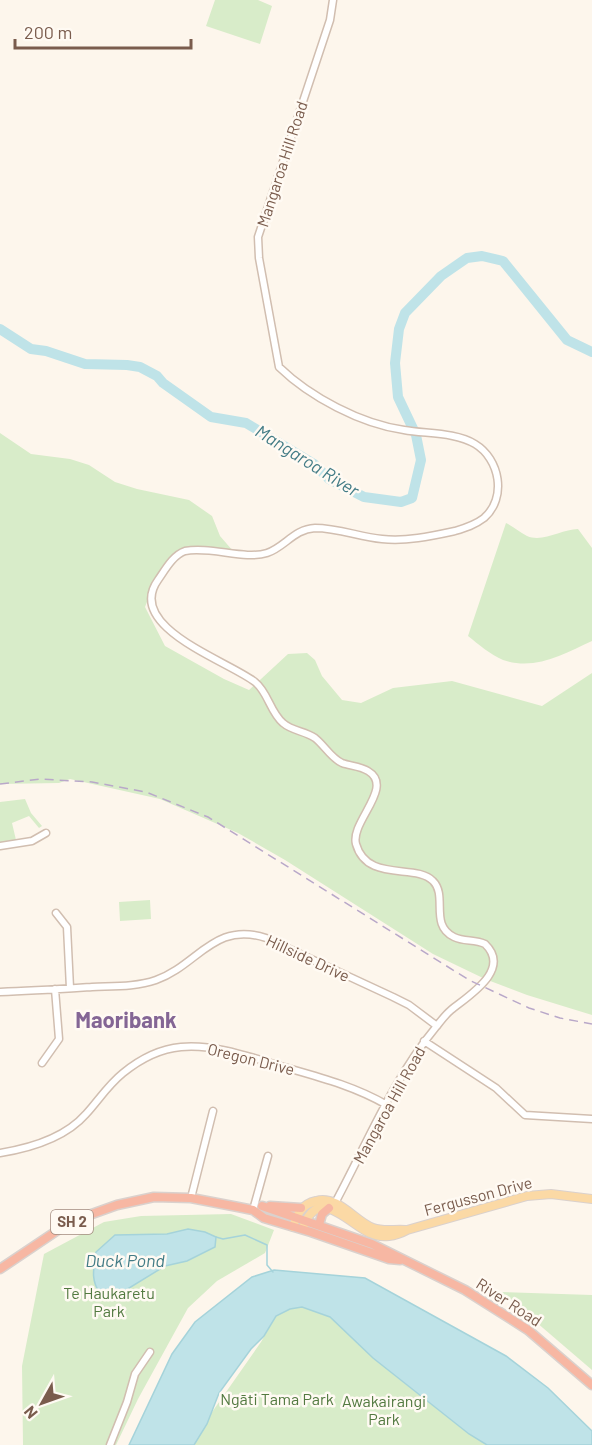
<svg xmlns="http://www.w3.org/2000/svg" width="592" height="1445" font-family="Barlow,sans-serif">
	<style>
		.green { fill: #d8ecc9 }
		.water { fill: #bfe3e8; stroke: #a5d3da; stroke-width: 1.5 }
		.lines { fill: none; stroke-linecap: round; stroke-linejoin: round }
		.stream { stroke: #a5d3da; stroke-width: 1.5 }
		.river { stroke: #bfe3e8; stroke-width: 10 }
		.minor-casing { stroke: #d1beb0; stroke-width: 9 }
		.major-casing { stroke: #dad1cd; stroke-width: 10 }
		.highway-casing { stroke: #dad1cd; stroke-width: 11 }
		.minor { stroke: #fff; stroke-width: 6 }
		.major { stroke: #fbd9a5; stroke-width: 8 }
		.highway { stroke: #f7b7a3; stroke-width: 8 }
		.rail { stroke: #b9a8c9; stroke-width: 1.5; stroke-dasharray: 9 6; stroke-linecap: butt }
		.labels { text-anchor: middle; stroke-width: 5; stroke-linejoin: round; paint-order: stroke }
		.shield { fill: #fffaf3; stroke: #a28b7f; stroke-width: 1.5 }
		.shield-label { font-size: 15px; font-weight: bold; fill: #7a5c4d }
		.street-label { font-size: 16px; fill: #7a5c4d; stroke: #fffaf3 }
		.park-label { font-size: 16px; fill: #537a41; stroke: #fffaf3 }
		.water-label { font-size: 18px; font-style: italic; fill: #437c86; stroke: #fffaf3 }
		.district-label { font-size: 22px; font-weight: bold; fill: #846695; stroke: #fffaf3 }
	</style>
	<rect width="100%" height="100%" fill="#fdf6ec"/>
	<path class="green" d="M215,0H258L272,6L260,44L206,26Z
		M0,433L31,454L70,459L89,465L115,482L137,489L189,500L212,516L220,536L233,551L184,552L158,573L145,607L165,646L224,679L249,690L288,654L307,653L315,660L322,676L342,700L361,703L393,688L452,681L542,706L592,673V1015L527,995L485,979L433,954L285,860L238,833L160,799L70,779L59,783L0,784Z
		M506,523C514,527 519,532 527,536C543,543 562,529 578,529L592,548V641C564,654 535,671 503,660C491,655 478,644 468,636Z
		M25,799L31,813L42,826L39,828L29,816L12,823L16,840L0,843V802Z
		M150,900L151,919L120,921L119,902Z
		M231,1214L274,1230L265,1253L217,1281L188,1308L138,1399L116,1445H23L22,1366L44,1254L104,1222L141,1216Z
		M501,1292L592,1295V1370Z
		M302,1307L330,1317L394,1375L469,1434L487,1445H189L261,1342L276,1316L290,1309Z"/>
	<path class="water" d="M188,1229L205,1232L216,1237L215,1247L187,1261L165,1266L121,1293L113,1295L100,1293C90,1280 94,1267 96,1252L115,1235L167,1234Z
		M274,1270L365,1278L506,1356L548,1388L592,1431V1445H487L469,1434L373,1358L330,1317L302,1307L290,1309L276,1316L264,1336L251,1349L219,1393L207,1424L194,1445H129L172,1354L195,1322L252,1277Z"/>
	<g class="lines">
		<path class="stream" d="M216,1237L223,1239L245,1235L267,1245V1265L273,1272"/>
		<path class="river" d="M0,329L31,349L46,351L85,364L127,365L140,367L157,376L163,383L211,417L246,423L314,464L329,479L364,497L401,502L412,498L421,460L416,435L398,397L395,363L399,329L405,313L441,276L467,258L482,256L503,261L567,340L592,352"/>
		<defs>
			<path id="minor" d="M333,0L330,20L258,237L259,258L279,367C310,397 361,424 404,430C426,434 455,432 475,444C500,459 507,498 484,518C475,525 465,528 455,531C432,536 405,542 382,539C360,537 338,528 315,528C294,529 285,547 267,553C245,560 210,546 185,551C173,555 165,570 158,580C124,627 228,661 255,682C268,692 270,712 283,723C292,731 305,731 315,738C325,746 331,758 342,763C350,766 360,766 368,771C395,787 350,822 356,844C367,883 416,863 433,881C448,896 429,925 454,937C464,942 475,939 485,944C512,970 468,996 451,1010C445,1015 440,1022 436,1027C392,1080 366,1146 334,1205
				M0,846L32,841L46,833
				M56,913L67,927L70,988
				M0,992C31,991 61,989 92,987C113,986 136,987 156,980C198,965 214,921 266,938L393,997L409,1005L437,1026
				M424,1041L496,1088L525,1115L592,1119
				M42,1063L59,1039L55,989
				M0,1153C31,1148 65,1138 86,1114C98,1101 108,1085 123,1073C139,1060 159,1049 181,1047C216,1044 250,1057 284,1067C319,1077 354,1086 387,1105
				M191,1198L213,1111
				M253,1210L268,1156
				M110,1445L127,1402L135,1374L150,1352"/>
			<path id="major" d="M304,1225C320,1186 349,1224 370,1233C382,1239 396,1236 407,1230L527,1196L551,1194L592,1199
				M293,1227C297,1214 302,1204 316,1201C339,1195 354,1221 373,1228C384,1232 395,1229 405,1230"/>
			<path id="highway" d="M262,1206L372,1244L465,1290L528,1330L592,1385
				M270,1206L301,1208
				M319,1225L322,1214L329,1208
				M0,1269L58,1230L89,1215L117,1205L154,1197L191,1198L238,1207L253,1210L264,1218L311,1232L389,1259L400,1260"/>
		</defs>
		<use href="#minor" class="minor-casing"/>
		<use href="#major" class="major-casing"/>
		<use href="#highway" class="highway-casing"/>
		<use href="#minor" class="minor"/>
		<use href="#major" class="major"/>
		<use href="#highway" class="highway"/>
		<path class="rail" d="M0,784L40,779L92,782L146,792L208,817L469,980L529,1008L560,1018L592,1024"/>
	</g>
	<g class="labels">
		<rect class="shield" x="51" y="1210" width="42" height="24" rx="4.5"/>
		<g class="shield-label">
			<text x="72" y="1227">SH 2</text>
		</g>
		<g class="street-label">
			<text transform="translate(282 164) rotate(-72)" y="6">Mangaroa Hill Road</text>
			<text transform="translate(308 958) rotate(25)" y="6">Hillside Drive</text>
			<text transform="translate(251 1059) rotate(14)" y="6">Oregon Drive</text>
			<text transform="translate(389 1105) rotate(-61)" y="6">Mangaroa Hill Road</text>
			<text transform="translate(478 1196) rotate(-15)" y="6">Fergusson Drive</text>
			<text transform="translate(509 1302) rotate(33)" y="6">River Road</text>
		</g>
		<g class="park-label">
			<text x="109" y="1299">Te Haukaretu<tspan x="109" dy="18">Park</tspan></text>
			<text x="277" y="1405">Ngāti Tama Park</text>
			<text x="384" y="1407">Awakairangi<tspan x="384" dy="18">Park</tspan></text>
		</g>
		<g class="water-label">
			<text transform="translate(307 461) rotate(32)" y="6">Mangaroa River</text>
			<text x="125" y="1267">Duck Pond</text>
		</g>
		<g class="district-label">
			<text x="126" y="1028">Maoribank</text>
		</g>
	</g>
	<g transform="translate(42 1403) rotate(230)" stroke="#fffaf3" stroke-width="4.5" paint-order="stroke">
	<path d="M0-4.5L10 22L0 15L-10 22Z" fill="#7a5c4d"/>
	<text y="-9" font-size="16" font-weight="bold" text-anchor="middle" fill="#7a5c4d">N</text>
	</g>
	<path d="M15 39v9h176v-9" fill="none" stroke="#7a5c4d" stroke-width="3"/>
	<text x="24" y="39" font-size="18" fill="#7a5c4d" stroke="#fffaf3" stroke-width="4.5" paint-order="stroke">200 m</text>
</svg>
